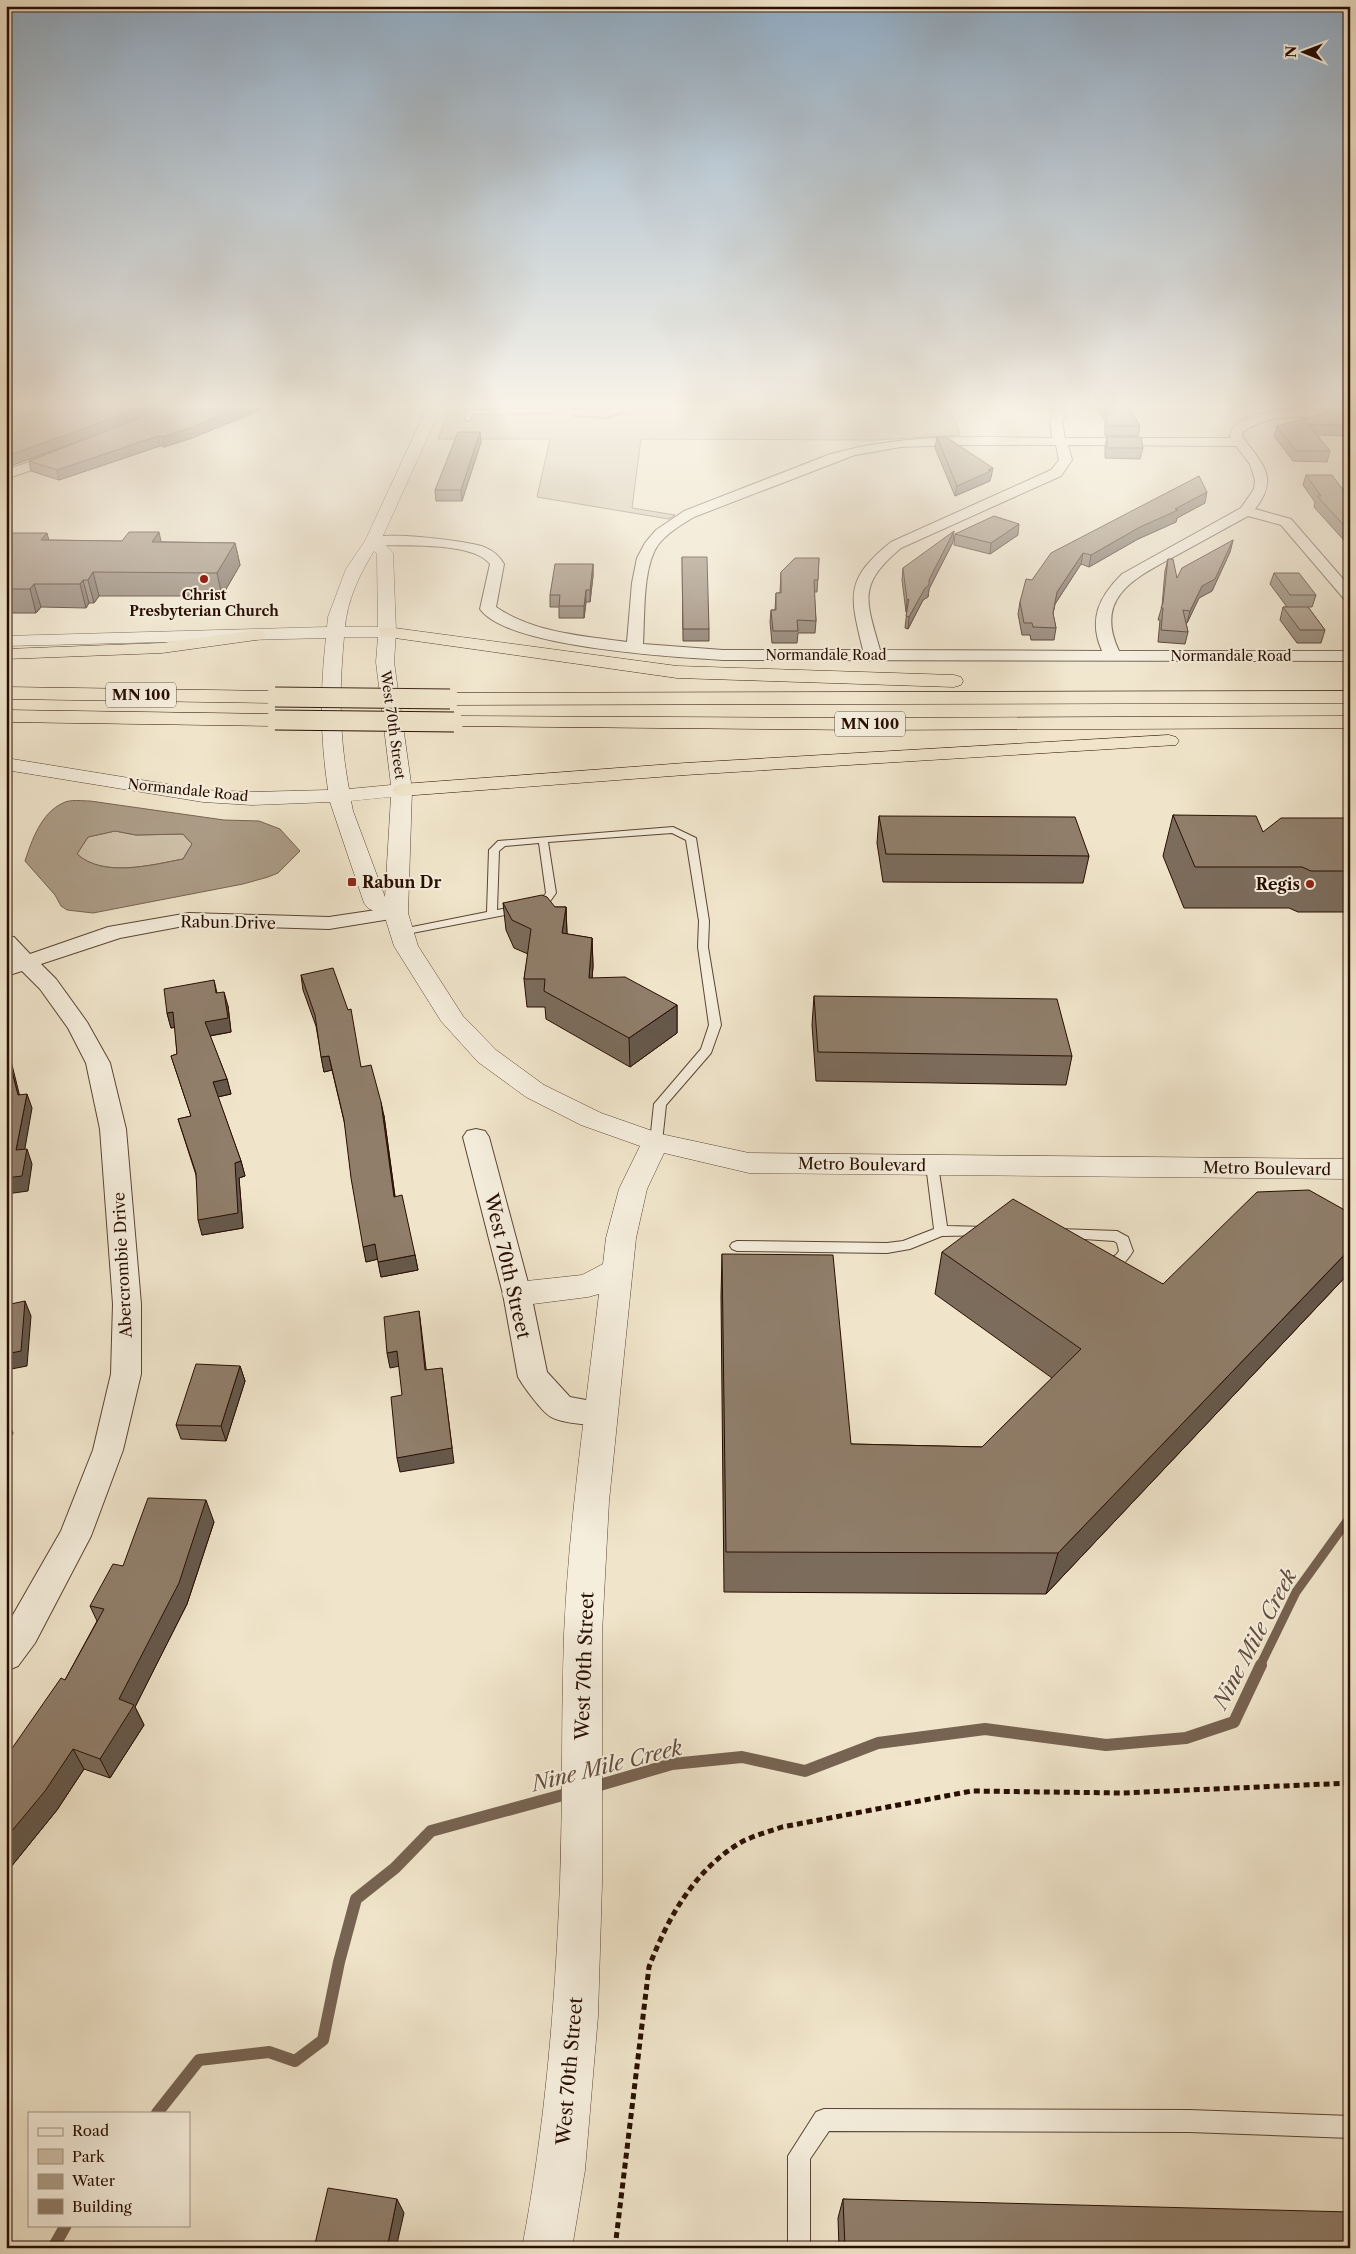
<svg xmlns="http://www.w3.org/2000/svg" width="1356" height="2254" font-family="'Libre Caslon Text',serif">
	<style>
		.green { fill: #cec0a9; stroke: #7b6756 }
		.water { fill: #ac9c87; stroke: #776352; fill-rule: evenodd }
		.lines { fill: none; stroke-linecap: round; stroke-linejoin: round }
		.stream-far1 { stroke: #776352; stroke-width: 9 }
		.stream { stroke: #776352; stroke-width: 12 }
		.service-casing { stroke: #5a4434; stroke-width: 2 }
		.minor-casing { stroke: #5a4434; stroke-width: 2 }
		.tertiary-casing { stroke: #5a4434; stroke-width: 1 }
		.motorway-casing { stroke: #280e02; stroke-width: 1 }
		.path-far1 { stroke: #280e02; stroke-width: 2; stroke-dasharray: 2 1; stroke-linecap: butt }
		.path { stroke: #280e02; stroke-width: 5; stroke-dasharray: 6 4; stroke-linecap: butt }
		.service { fill: #f5eedd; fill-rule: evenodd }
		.minor { fill: #f5eedd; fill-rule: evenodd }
		.tertiary { fill: #f5eedd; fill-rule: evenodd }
		.motorway { fill: #f0e5cb; fill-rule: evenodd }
		.motorway-bridge-casing { stroke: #280e02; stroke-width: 21; stroke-linecap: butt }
		.motorway-bridge { stroke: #f0e5cb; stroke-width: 19 }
		.wall { fill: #7c6c5c; stroke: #280e02 }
		.shaded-wall { fill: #65584b; stroke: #280e02 }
		.building { fill: #907e6b; stroke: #280e02 }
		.poi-dot { fill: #8f2418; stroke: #f5eedd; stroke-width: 2 }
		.labels { text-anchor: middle; stroke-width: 4; stroke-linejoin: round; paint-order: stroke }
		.far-poi-label { font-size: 14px; font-weight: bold; fill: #280e02; stroke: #f5eedd }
		.far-street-label { font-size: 14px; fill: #280e02; stroke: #f5eedd }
		.shield { fill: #f5eedd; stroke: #665144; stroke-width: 1 }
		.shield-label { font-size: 15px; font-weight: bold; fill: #280e02 }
		.poi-label { font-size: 16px; font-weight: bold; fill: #280e02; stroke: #f5eedd; text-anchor: start }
		.street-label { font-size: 16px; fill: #280e02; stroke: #f5eedd }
		.near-street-label { font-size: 19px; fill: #280e02; stroke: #f5eedd }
		.near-water-label { font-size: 21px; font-style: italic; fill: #634e3e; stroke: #f5eedd }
	</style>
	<rect width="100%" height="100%" fill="#f0e5cb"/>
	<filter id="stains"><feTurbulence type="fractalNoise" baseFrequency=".004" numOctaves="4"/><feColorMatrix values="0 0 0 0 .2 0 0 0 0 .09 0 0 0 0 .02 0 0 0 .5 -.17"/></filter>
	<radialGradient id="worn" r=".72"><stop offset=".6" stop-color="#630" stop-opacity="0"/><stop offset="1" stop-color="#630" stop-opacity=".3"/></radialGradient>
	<path class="green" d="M450,408H950L960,435L875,440L641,439L632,508L675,515L669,519L537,497L550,439H438Z
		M115,831L136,835L183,834L192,844L183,859C151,865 103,878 77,854L88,837Z"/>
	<path class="water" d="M90,801L224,820L259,821L280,829L300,851L278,873L268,877L243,884L93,913L67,910L61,906L55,895L25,861C32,840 41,813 63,803C70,799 83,801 90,801ZM115,831L136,835L183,834L192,844L183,859C152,865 103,878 77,854L88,837Z"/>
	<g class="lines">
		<path class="stream-far1" d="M1260,1666L1296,1592L1350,1517"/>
		<path class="stream" d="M593,1787L672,1764L742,1757L805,1771L878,1743L985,1729L1106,1745L1186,1738L1234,1722L1261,1665
			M157,2113L199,2060L269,2052L295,2061L323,2040L339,1962L356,1899L395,1868L431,1831L570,1793
			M53,2248L66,2225"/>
		<defs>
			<path id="service" d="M509,408L515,409L555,408L550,413L472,414L470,421L465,420L467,411Z
				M673,827L696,838L709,921L708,947L721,1025L711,1053L666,1105L662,1142L656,1146L650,1142L654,1104L701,1049L709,1025L698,947L699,921L686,840L672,833L548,842L556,893L546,907L402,935L397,932L402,929L487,912L489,850L498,841ZM539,843L546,893L538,903L497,910L499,851L505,846Z
				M932,1161L938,1165L947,1226L986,1227L991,1229L993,1232L991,1235L942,1236L910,1249L887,1253L737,1251L732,1249L730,1246L732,1243L737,1241L887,1243L903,1241L934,1229L926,1165Z
				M1059,1229L1117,1231L1128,1237L1133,1251C1125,1265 1116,1272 1099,1267L1097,1263L1099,1259C1107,1257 1114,1260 1119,1251L1117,1243L1114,1241L1054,1237L1052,1234L1054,1231Z
				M824,2109L1189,2110L1350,2116V2138L1189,2132L829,2131L810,2159V2248H788V2156L816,2112Z"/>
			<path id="minor" d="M1055,408H1067L1062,422L1065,438H1231L1230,436C1236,402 1324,411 1350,411V419C1315,418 1273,410 1243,432L1242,436C1262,464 1280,477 1255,509L1291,519L1350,587V602L1345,600L1281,525L1248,516C1224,529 1201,542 1177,555C1137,577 1093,596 1119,651H1350V661L723,660C676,657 507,648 480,609L490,564C473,541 400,546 373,545L366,541C375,529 468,541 484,547C494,551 499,556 504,564L496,607C534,633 583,636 627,642L632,583L637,558L645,543L656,530L684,511L828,455C902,433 977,437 1052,438L1050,422ZM955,445H1056L1059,460L1051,470L891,542C844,580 850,596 863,650H723L643,644C645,617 642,568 658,545C667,533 681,525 694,517L855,455L901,447ZM1068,445L1236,446L1250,464L1255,480L1254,489L1241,508L1122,574C1099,597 1088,619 1102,651L880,650C866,600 857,585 901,548L1061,476L1072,460Z
				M61,451L67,455L66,458L6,479V470Z
				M396,907L403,909L407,913L403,917L329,929L189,925L120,938L41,964L56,979L87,1022L110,1063L126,1129L141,1304V1374L123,1450L91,1536L35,1643L18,1666L6,1671V1627L61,1531L93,1450L111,1374L113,1304L100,1129L86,1063L68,1028L40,989L22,971L6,976V962L11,960L6,955V936L14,937L30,954L108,927L189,913L329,917Z
				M476,1129L485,1131L489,1137L531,1294L547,1372L570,1397L613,1405L617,1414L613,1423C600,1427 563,1424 551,1417C541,1411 524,1387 518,1377L503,1294L463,1137L467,1131Z"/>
			<path id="tertiary" d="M427,408H441L381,540L393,553L396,632L394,662L412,790L408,913L418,946L463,1016L496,1050L544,1085L601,1113L661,1134L749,1153L1350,1159V1179L749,1173L664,1153L647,1189L636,1238L609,1501L602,1633V1883L598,2016L585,2170L572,2248H522C545,2128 555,2006 560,1884C563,1801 561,1717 564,1634C569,1520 586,1407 599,1294L588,1297L517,1306L506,1302L502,1294L506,1286L517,1282L582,1275L603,1264L606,1238L619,1189L640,1146L581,1125L526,1097L478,1062L441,1021L394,946L385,917L368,908L364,903L330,802L252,805L203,802L6,770V758L203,790L252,792L328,790C320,735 320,692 326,638L6,646V636L327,627L328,617L346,569L365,541ZM374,551L377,554L378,627H345C347,601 360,573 374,551ZM344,637H378L376,662L391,785L349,789C339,734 339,693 344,637ZM391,797L385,897L353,811L351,801Z"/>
			<path id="motorway" d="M387,627L677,666L954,675L961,677L963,681L961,685L954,687L677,678L381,636L378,632L381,628Z
				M257,630L263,631L266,635L263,639L162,653L6,659V649L162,643Z
				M6,687L275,691L282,693L284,697L282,701L275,703L6,699Z
				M1350,691V703L450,705L443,703L441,699L443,695L450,693Z
				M6,710L275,714L282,716L285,720L282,724L275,726L6,722Z
				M454,716L865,718L1350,716V728L865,730L447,726L444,722L447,718Z
				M1169,735L1176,737L1179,741L1176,745L685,775L402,796L395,794L392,790L395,786L402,784L685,763Z"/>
		</defs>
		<use href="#service" class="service-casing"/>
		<use href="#minor" class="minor-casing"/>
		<use href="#tertiary" class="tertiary-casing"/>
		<use href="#motorway" class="motorway-casing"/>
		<path class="path-far1" d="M611,408L609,409L615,410
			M571,409H609
			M619,412L620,414L625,412
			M574,416L606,418L620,414"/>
		<path class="path" d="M615,2248L649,1967C666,1922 691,1876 732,1848C747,1837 765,1833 782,1827L972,1791L1122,1793L1350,1783"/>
		<use href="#service" class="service"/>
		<use href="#minor" class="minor"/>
		<use href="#tertiary" class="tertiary"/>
		<use href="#motorway" class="motorway"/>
		<defs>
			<path id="motorway-bridge" d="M275,697L450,699
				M275,720L454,722"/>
		</defs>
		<use href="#motorway-bridge" class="motorway-bridge-casing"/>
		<use href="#motorway-bridge" class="motorway-bridge"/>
	</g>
	<path class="wall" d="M6,408L253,413L192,438L164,447L160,446L59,480L31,471L29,461L80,441L13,465L6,463Z
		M1097,408H1129L1140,426L1138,436H1105V422Z
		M1350,411V436L1317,435L1330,451L1327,462L1293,461L1274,436L1277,426Z
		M480,432L481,442L462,501H436L435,490Z
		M937,437L991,478L990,479V481L955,496L935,448Z
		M1107,437L1143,448L1140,459L1105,458V447Z
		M1306,475L1350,499V547L1314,507L1315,502L1303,485Z
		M1199,476L1205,503L1177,518L1176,522L1138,539L1089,567L1081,564L1055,604L1053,614L1056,628L1054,640H1031L1030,635H1022L1018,614L1020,602L1032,580Z
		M6,533L48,540L235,543L240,565L222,596H99L94,603H89L86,608L41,607L36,613H6Z
		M955,534L1018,535L990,554L954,545Z
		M1233,540L1230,552L1212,591L1199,598L1187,623H1186L1188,632L1185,644L1158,642L1160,620H1158L1162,606L1165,571L1168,559L1177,578Z
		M953,542L929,589L928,597L923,600L908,629L905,628L907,611L906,612L902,580L903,568Z
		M682,557L709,629V641H683Z
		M819,558L817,592H814L816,621L815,633H798L797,643H772L770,622L771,610H775L776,593H780L781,572Z
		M593,564V576L590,602H586L584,618H559V607H550V595Z
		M1274,573L1316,595L1312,607H1308L1325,630L1321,643H1297L1280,620L1283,607H1287L1270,584Z
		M1173,815L1263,832L1350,818V912H1298L1289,908H1184L1163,856Z
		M879,816L1089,856L1083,883L883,882L877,843Z
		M503,903L555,907H566L567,934L592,938L593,966L592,978L677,1005V1033L630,1067L546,1019L545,1007H527L524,979L528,954L514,948L506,930Z
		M301,975L361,1067L384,1116L395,1196L415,1255L418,1270L381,1277L378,1259L366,1262L345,1125L332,1070L324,1072L316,1026L303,990Z
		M214,980L217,993L228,1006L231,1032L210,1036L227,1079L231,1094L218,1097L241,1161L245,1176L239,1178L243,1228L202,1235L196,1175L178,1119L191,1116L171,1056L177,1054L175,1027L171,1028L167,1013Z
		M814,996L1072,1056L1066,1085L816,1081L812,1025Z
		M1350,1213V1272L1046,1594L724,1592L721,1296L722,1254L851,1444L982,1447L1052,1378L935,1294L942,1252L1163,1284Z
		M240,1366L245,1381L226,1441L181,1439L176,1425Z
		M214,1522L187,1604L135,1707L144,1725L110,1778L84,1769L57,1810L6,1873V1757L65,1680L97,1621L90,1606Z
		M843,2199L1350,2248H839L838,2218Z"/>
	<path class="shaded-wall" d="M141,408H171L13,465L10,455Z
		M239,408H262L253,413L192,438L164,447L162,437Z
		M480,432L481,442L462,501L461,490Z
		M158,436L160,446L59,480L57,470Z
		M993,468L991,478L990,479V481L955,496L957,486Z
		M1207,492L1205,503L1177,518L1176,522L1138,539L1089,567L1091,555L1140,527Z
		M1019,524L1018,535L990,554L991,543Z
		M954,531L953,542L929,589L928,597L923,600L908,629L909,617Z
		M159,532L164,555L152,542Z
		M47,533L53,556L41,540Z
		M1233,540L1230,552L1212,591L1199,598L1187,623L1190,611L1202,586Z
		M235,543L240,565L222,596L217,573Z
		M1083,553L1081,564L1055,604L1050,625L1057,592Z
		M593,564V576L590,602V590Z
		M93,572L99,596L94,603L88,580Z
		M83,580L89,603L86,608L80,584Z
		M34,584L41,607L36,613L30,589Z
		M586,590V602L584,618V606Z
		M909,599L907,611L906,612L907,600Z
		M566,907L567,934L562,933Z
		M592,938L593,966L590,1006L589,978Z
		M224,992L228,1006L231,1032L208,1036L205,1022Z
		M677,1005V1033L630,1067L629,1038Z
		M173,1012L177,1027L171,1028L167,1013Z
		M6,1041L23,1109L18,1095L6,1048Z
		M329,1056L332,1070L324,1072L321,1057Z
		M227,1079L231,1094L217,1097L213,1082Z
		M27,1094L32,1108L22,1165L16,1150Z
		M381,1102L384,1116L397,1212L394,1197Z
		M27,1149L32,1164L28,1191L6,1194V1178Z
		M241,1161L245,1176L239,1178L243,1228L202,1235L198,1220L235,1163Z
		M375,1244L378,1259L366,1262L363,1247Z
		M1350,1249V1272L1046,1594L1058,1553Z
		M415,1255L418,1270L381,1277L378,1262Z
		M25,1301L31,1316L27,1366L6,1370V1354Z
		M419,1311L421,1326L428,1385L425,1370Z
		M397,1351L400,1366L390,1368L387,1353Z
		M240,1366L245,1381L226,1441L221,1426Z
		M442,1368L454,1463L400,1472L397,1458Z
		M6,1419L13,1433L6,1447Z
		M206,1500L214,1522L187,1604L135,1707L144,1725L110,1778L100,1759L119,1699Z
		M73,1749L84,1769L57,1810L6,1873V1838Z
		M397,2199L404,2213L396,2248H387Z"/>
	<path class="building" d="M6,408H141L10,455L6,454Z
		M166,408H239L190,428L162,437L158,436L57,470L29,461Z
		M1105,408H1129L1140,426H1107V412Z
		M1335,410L1350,411V425H1308L1330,451H1296L1277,426Z
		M458,432H480L461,490H435Z
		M937,437H946L993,468L988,470L991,471L957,486Z
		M1107,437H1141L1143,448H1107Z
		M1306,475H1332L1350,499V532L1317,496H1321Z
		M1199,476L1207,492L1175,509L1178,510L1140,527L1091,555L1083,553L1057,592L1053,613L1056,628L1033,627L1032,623H1024L1020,602L1026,579L1032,580L1051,553Z
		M994,516L1019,524L991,543L955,534Z
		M954,531L929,580V585L925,588L909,617L906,616L909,599L907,600L903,568Z
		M129,532H159L152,542L235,543L217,573L93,572L88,580H83L80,584H34L30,589H6V533H47L41,540L122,541Z
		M1233,540L1215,579L1202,586L1190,611L1183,610L1188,632L1161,630L1163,608H1161L1163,603L1168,559H1173L1177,578L1182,568Z
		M682,557H707L709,629H683Z
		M795,558H819L818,580H814L816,621L797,620L798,631H773L771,610H776V593H781V572Z
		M555,564H593L590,590H586L584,606H559L560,595H550Z
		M1274,573H1299L1316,595H1290Z
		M1283,607H1308L1325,630H1300Z
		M1173,815L1256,816L1263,832L1281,818H1350V871H1311L1302,867H1195Z
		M879,816L1075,817L1089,856L886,854Z
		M542,895L547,897L555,907H566L562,933L592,938L589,978L625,977L677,1005L629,1038L544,991L545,979H524L531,929L512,920L503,903Z
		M333,968L348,1010L351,1009L361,1067L371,1065L381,1102L394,1197L402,1195L415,1255L378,1262L375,1244L363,1247L351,1178L344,1120L329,1056L321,1057L315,1015L301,975Z
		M214,980L216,993L224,992L228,1018L205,1022L227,1079L213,1082L241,1161L235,1163L238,1213L198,1220L196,1173L178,1119L191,1116L171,1056L177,1054L173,1012L167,1013L164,989Z
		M814,996L1057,999L1072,1056L818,1052Z
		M6,1048L18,1095L27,1094L16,1150L27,1149L22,1176L6,1178Z
		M1309,1190L1350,1213V1249L1058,1553L726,1552L722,1254L833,1255L851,1444L982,1447L1081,1349L942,1252L1013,1199L1163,1284L1257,1192Z
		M25,1301L21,1351L6,1354V1305Z
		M419,1311L425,1370L442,1368L452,1448L397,1458L391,1397L402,1395L397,1351L387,1353L384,1317Z
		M196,1364L240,1366L221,1426L176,1425Z
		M148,1498L206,1500L179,1583L119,1699L134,1705L100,1759L73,1749L45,1791L6,1838V1757L61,1678L65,1680L104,1609L90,1606L113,1564L123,1566Z
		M328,2188L397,2199L387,2248H314Z
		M843,2199L1350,2212V2248H845Z"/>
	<linearGradient id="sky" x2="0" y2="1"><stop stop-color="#90aac1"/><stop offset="0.56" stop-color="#f8f3e8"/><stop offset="1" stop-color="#f8f3e8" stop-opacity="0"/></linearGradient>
	<rect width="1356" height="724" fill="url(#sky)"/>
	<g class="poi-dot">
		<circle cx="204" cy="579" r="5"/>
		<rect x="347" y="877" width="10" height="10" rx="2.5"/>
		<circle cx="1310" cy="884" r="5"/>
	</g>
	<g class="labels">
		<g class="far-poi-label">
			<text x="204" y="600">Christ<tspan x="204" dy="16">Presbyterian Church</tspan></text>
		</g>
		<g class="far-street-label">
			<text x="826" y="660">Normandale Road</text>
			<text x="1231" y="661">Normandale Road</text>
			<text transform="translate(393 725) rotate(82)" y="5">West 70th Street</text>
			<text transform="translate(188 790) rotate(6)" y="5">Normandale Road</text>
		</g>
		<g class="shield">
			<rect x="106" y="682.5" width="70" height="25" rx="4"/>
			<rect x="835" y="711.5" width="70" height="25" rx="4"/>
		</g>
		<g class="shield-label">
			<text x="141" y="700">MN 100</text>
			<text x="870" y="729">MN 100</text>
		</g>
		<g class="poi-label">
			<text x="362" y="888">Rabun Dr</text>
			<text x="1300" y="890" text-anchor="end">Regis</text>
		</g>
		<g class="street-label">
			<text transform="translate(228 922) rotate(1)" y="6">Rabun Drive</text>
			<text transform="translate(862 1164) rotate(1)" y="6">Metro Boulevard</text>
			<text transform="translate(1267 1168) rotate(1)" y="6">Metro Boulevard</text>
			<text transform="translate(122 1265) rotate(-93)" y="6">Abercrombie Drive</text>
		</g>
		<g class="near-street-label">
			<text transform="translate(508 1266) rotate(77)" y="7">West 70th Street</text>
			<text transform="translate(584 1666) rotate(-88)" y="7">West 70th Street</text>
			<text transform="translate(569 2071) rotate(-85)" y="7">West 70th Street</text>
		</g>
		<g class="near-water-label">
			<text transform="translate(1255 1639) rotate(-62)" y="7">Nine Mile Creek</text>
			<text transform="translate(607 1766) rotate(-14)" y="7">Nine Mile Creek</text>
		</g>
	</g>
	<rect width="1356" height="2254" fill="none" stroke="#f0e5cb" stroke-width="25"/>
	<rect x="8" y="8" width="1341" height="2239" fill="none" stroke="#280e02" stroke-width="2.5"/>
	<rect x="12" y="12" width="1331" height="2229" fill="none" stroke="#280e02"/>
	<rect x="28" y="2112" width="162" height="115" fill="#f5eedd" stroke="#a39485"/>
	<rect x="38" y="2128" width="25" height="8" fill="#f5eedd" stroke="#a39485"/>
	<text x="72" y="2136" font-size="15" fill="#280e02">Road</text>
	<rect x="38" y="2149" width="25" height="15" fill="#cec0a9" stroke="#a39485"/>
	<text x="72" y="2162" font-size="15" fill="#280e02">Park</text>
	<rect x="38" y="2174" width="25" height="15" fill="#ac9c87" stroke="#a39485"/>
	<text x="72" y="2186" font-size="15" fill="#280e02">Water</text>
	<rect x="38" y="2199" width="25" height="15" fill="#907e6b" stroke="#a39485"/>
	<text x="72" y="2212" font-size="15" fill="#280e02">Building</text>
	<g transform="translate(1304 52) rotate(271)" stroke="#f5eedd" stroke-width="4" paint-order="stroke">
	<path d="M0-4L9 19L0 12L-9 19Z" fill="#280e02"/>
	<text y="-8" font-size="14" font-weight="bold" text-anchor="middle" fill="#280e02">N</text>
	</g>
	<rect width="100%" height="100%" filter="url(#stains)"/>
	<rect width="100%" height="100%" fill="url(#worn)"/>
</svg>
